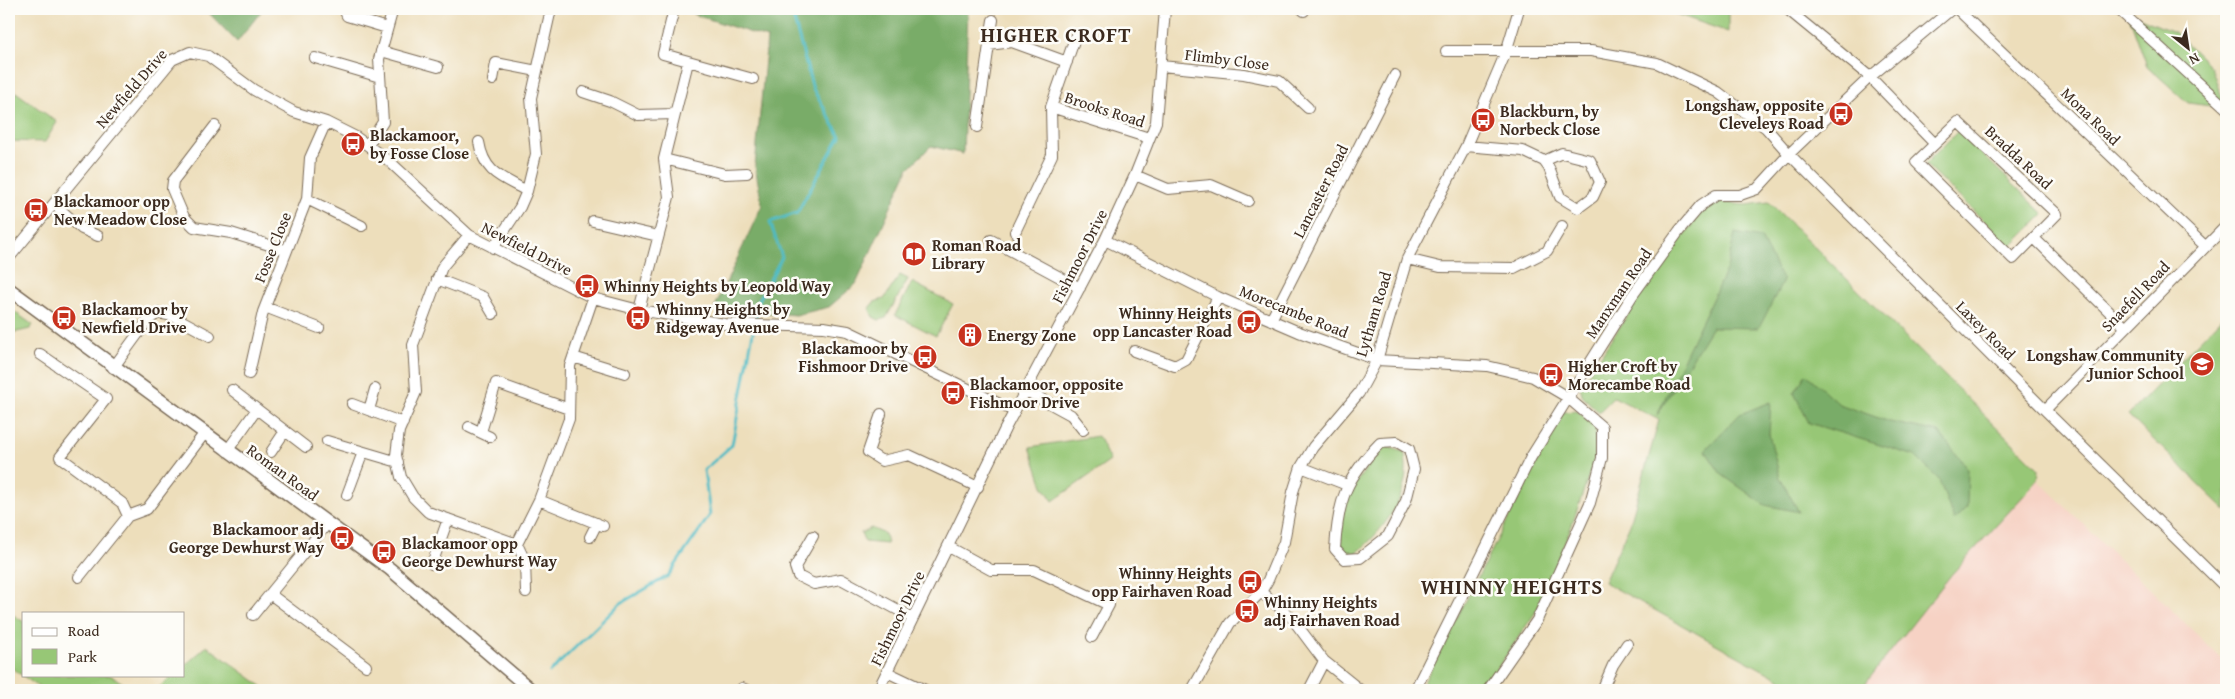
<svg xmlns="http://www.w3.org/2000/svg" width="2235" height="699" font-family="'Gentium Book Plus',serif">
	<style>
		.built { fill: #f6d2c4 }
		.green { fill: #97c776; stroke: #69784a }
		.forest { fill: #79ac67; stroke: #5a6b42 }
		.lines { fill: none; stroke-linecap: round; stroke-linejoin: round }
		.stream { stroke: #4dbbc4; stroke-width: 3 }
		.minor-casing { stroke: #796955; stroke-width: 12 }
		.tertiary-casing { stroke: #796955; stroke-width: 15 }
		.minor { stroke: #fff; stroke-width: 10 }
		.tertiary { stroke: #fff; stroke-width: 12 }
		.labels { text-anchor: middle; stroke-width: 5; stroke-linejoin: round; paint-order: stroke }
		.street-label { font-size: 16px; fill: #3b2a1e; stroke: #fdfcf7 }
		.poi-label { font-size: 16px; font-weight: bold; fill: #3b2a1e; stroke: #fdfcf7; text-anchor: start }
		.district-label { font-size: 21px; font-weight: bold; letter-spacing: 1px; fill: #3b2a1e; stroke: #fdfcf7 }
	</style>
	<rect width="100%" height="100%" fill="#fdfcf7"/>
	<filter id="ink" filterUnits="userSpaceOnUse"><feTurbulence type="fractalNoise" baseFrequency=".02" numOctaves="2"/><feDisplacementMap in="SourceGraphic" scale="10" xChannelSelector="R" yChannelSelector="G"/><feConvolveMatrix kernelMatrix="1 2 1 2 8 2 1 2 1" color-interpolation-filters="sRGB"/></filter>
	<filter id="wash" filterUnits="userSpaceOnUse"><feTurbulence type="fractalNoise" baseFrequency=".0096" numOctaves="4" result="noise"/><feDisplacementMap in="SourceGraphic" scale="20" xChannelSelector="R" yChannelSelector="G"/><feGaussianBlur stdDeviation="1.12" result="paint"/><feColorMatrix in="noise" values="0 0 0 0 0 0 0 0 0 0 0 0 0 0 0 0 0 1.4 0 .05"/><feComposite in="paint" operator="in"/></filter>
	<g filter="url(#wash)">
		<rect width="100%" height="100%" fill="#eddebb"/>
		<path class="built" d="M2038,480L2226,663V690H1869L1865,684L1951,575Z"/>
		<path class="green" d="M1649,9H1728V32L1676,14Z
			M2128,13L2176,33L2211,67L2226,108L2188,103L2147,66Z
			M9,87L57,122L45,142L9,141Z
			M1958,131L2044,214L2011,247L1925,164Z
			M1718,202L1746,205L1769,202L2039,469L2038,480L1951,575L1865,684L1869,690H1799L1604,582L1630,524L1659,420L1614,397L1599,412L1583,397L1580,387L1661,264L1703,211Z
			M900,275L908,279L886,318L879,320L873,317L869,308L874,302L884,299Z
			M912,282L953,304L936,336L895,315Z
			M9,308L33,325L30,329L9,334Z
			M2226,313V510L2128,415Z
			M1577,411L1596,426L1595,457L1572,525L1537,610L1490,679L1480,690H1420L1563,412Z
			M1098,436L1110,461L1053,501L1043,486L1030,447Z
			M1385,446L1404,452C1414,492 1385,528 1357,553L1344,551C1327,514 1362,472 1385,446Z
			M871,528L885,534L887,544L865,542L861,533Z
			M9,612L24,622V675H110L134,690H43L9,666Z
			M207,646L267,690H156L173,675H184V666Z"/>
		<path class="forest" d="M205,9H263L237,42Z
			M693,9H968L963,154L931,146L908,169L856,284L829,307L796,315L714,309L762,205L755,166L767,38L693,14Z
			M1735,233L1761,238L1783,281L1759,328L1712,327L1657,415L1727,268Z
			M1806,374L1839,404L1890,422L1939,432L1968,469L1967,507L1954,520L1939,480L1915,456L1809,423L1794,393Z
			M1771,402L1769,434L1780,478L1799,512L1765,505L1721,474L1705,450L1740,414Z"/>
		<g class="lines">
			<path class="stream" d="M550,672L621,603L668,576L710,515L704,470L732,445L759,300L782,257L770,222L797,213L840,136L813,89L791,9"/>
		</g>
	</g>
	<g filter="url(#ink)">
		<g class="lines">
			<defs>
				<path id="minor" d="M344,9L347,16L387,28
					M674,9L663,54L753,79
					M1302,9L1304,11
					M1787,9L1870,77L1935,144
					M1957,9L2205,246
					M2118,9L2226,108
					M993,20L989,45L1012,42L1067,62
					M1076,35L1051,107L1149,138
					M381,51L438,67
					M1446,51H1591L1657,63L1718,92L1766,128L1789,154L2045,410L2226,588
					M315,58L380,77
					M1161,66L1244,74L1279,81L1308,108
					M493,80L496,63L537,71
					M583,92L610,101L638,115L675,114
					M1958,122L2057,214L2013,259L1916,162Z
					M215,126L173,181L172,189L184,217L194,227L231,233L285,250
					M977,127L989,45
					M479,142C484,173 501,177 527,191
					M368,145L383,122L379,59L393,9
					M1466,146L1523,151L1544,161L1549,168L1560,197L1578,208L1593,197L1600,182L1590,160L1562,153L1544,161
					M664,159L725,174L747,173
					M1135,175L1168,189L1211,185L1248,201
					M307,199L362,226
					M54,204L82,229L98,236
					M593,221L658,236
					M1015,232L1052,155L1051,107
					M469,235L442,267L413,345L416,392L399,431L396,455L401,477L413,497L428,512L517,544L539,500L569,419L570,366L593,298
					M2034,238L2125,327
					M991,240L1080,288
					M1105,240L1218,297L1299,332L1377,360L1487,366L1533,377L1567,397L1602,427V458L1590,503L1537,620L1488,690
					M493,248L520,207L527,191L536,154L531,98L551,9
					M9,258L172,60L190,52L208,56L254,90L294,112L326,122L356,137L389,161L469,235L593,298L639,310L725,324L824,327L848,331L1014,411
					M1407,259L1440,267L1514,268L1547,251L1562,226
					M437,279L483,297L493,314
					M265,307L319,328
					M639,310L669,197L664,159L688,62
					M1271,320L1395,75
					M1134,351L1175,366L1186,360L1218,297
					M40,354L106,399L60,457L122,503L128,516
					M573,357L625,373
					M113,368L148,320L158,313L173,316L210,336
					M249,374L263,312L307,199L310,158L326,122
					M232,390L306,447
					M1025,390L1071,415L1083,430
					M352,404L403,423
					M369,410L375,389
					M2045,410L2226,226
					M881,414L868,452L882,461L909,455L978,487
					M469,427L490,437
					M481,432L496,383L569,409
					M327,441L398,462
					M1397,442L1409,449L1414,469L1406,501L1388,536L1360,558L1344,559L1335,549C1338,500 1346,478 1380,443Z
					M227,451L257,409
					M271,452L285,431
					M1301,467L1347,485
					M347,495L363,452
					M539,500L603,526
					M327,524L270,594L366,666
					M813,536L795,567L798,576L814,584L841,579L913,618
					M590,537L597,523
					M517,544L525,561L526,592
					M949,547L991,570H1034L1109,605L1092,637
					M432,564L448,519
					M79,577L128,516L147,509L204,434
					M1261,592L1291,617L1324,661L1360,690
					M253,615L270,594
					M887,672L925,690
					M741,690L742,688L747,690
					M878,690L1005,429L1105,240L1135,175L1156,122L1165,9
					M1192,690L1230,623L1261,592L1268,580L1284,542L1293,492L1301,467L1313,447L1359,393L1377,360L1407,259L1466,146L1506,52L1519,9
					M1309,690L1324,661
					M1415,690L1531,457L1632,296L1679,231L1701,205L1716,195H1740L1757,189L1789,154L1870,77L1952,9
					M1602,690L1613,665L1627,644"/>
				<path id="tertiary" d="M9,289L390,569L531,690"/>
			</defs>
			<use href="#minor" class="minor-casing"/>
			<use href="#tertiary" class="tertiary-casing"/>
			<use href="#minor" class="minor"/>
			<use href="#tertiary" class="tertiary"/>
		</g>
	</g>
	<defs>
		<symbol id="bus-disc" viewBox="-11 -11 22 22"><circle r="9.5" fill="#c8321e" stroke="#fdfcf7"/><path d="M-5-6H5V4H4V6H2V4H-2V6H-4V4H-5ZM-3.5-4V0h7V-4ZM-3.5 1.2v1.5H-2V1.2ZM2 1.2v1.5H3.5V1.2Z" fill="#fff"/></symbol>
		<symbol id="library-disc" viewBox="-11 -11 22 22"><circle r="9.5" fill="#c8321e" stroke="#fdfcf7"/><path d="M-6-4Q-3-5.5-.7-3.5V5Q-3 3-6 4ZM6-4Q3-5.5 .7-3.5V5Q3 3 6 4Z" fill="#fff"/></symbol>
		<symbol id="building-disc" viewBox="-11 -11 22 22"><circle r="9.5" fill="#c8321e" stroke="#fdfcf7"/><path d="M-4-6H4V6H1V3H-1V6H-4ZM-2.5-4.3h1.7v1.8h-1.7ZM.8-4.3h1.7v1.8H.8ZM-2.5-1h1.7V.8h-1.7ZM.8-1h1.7V.8H.8Z" fill="#fff"/></symbol>
		<symbol id="school-disc" viewBox="-11 -11 22 22"><circle r="9.5" fill="#c8321e" stroke="#fdfcf7"/><path d="M0-5L7-2L0 1L-7-2ZM-4 1L0 2.5L4 1V4Q0 6-4 4Z" fill="#fff"/></symbol>
	</defs>
	<g fill-rule="evenodd">
		<use href="#bus-disc" x="1827" y="100" width="28" height="28"/>
		<use href="#bus-disc" x="1469" y="106" width="28" height="28"/>
		<use href="#bus-disc" x="339" y="130" width="28" height="28"/>
		<use href="#bus-disc" x="22" y="196" width="28" height="28"/>
		<use href="#library-disc" x="900" y="240" width="28" height="28"/>
		<use href="#bus-disc" x="573" y="272" width="28" height="28"/>
		<use href="#bus-disc" x="50" y="304" width="28" height="28"/>
		<use href="#bus-disc" x="624" y="304" width="28" height="28"/>
		<use href="#bus-disc" x="1235" y="308" width="28" height="28"/>
		<use href="#building-disc" x="956" y="321" width="28" height="28"/>
		<use href="#bus-disc" x="911" y="343" width="28" height="28"/>
		<use href="#school-disc" x="2188" y="350" width="28" height="28"/>
		<use href="#bus-disc" x="1537" y="361" width="28" height="28"/>
		<use href="#bus-disc" x="939" y="379" width="28" height="28"/>
		<use href="#bus-disc" x="328" y="524" width="28" height="28"/>
		<use href="#bus-disc" x="370" y="538" width="28" height="28"/>
		<use href="#bus-disc" x="1236" y="568" width="28" height="28"/>
		<use href="#bus-disc" x="1233" y="597" width="28" height="28"/>
	</g>
	<g class="labels">
		<g class="street-label">
			<text transform="translate(1227 59) rotate(7)" y="6">Flimby Close</text>
			<text transform="translate(131 88) rotate(-49)" y="6">Newfield Drive</text>
			<text transform="translate(1105 109) rotate(18)" y="6">Brooks Road</text>
			<text transform="translate(2091 116) rotate(44)" y="6">Mona Road</text>
			<text transform="translate(2019 157) rotate(43)" y="6">Bradda Road</text>
			<text transform="translate(1320 191) rotate(-63)" y="6">Lancaster Road</text>
			<text transform="translate(272 247) rotate(-68)" y="6">Fosse Close</text>
			<text transform="translate(527 248) rotate(27)" y="6">Newfield Drive</text>
			<text transform="translate(1079 256) rotate(-63)" y="6">Fishmoor Drive</text>
			<text transform="translate(1618 293) rotate(-56)" y="6">Manxman Road</text>
			<text transform="translate(2135 296) rotate(-46)" y="6">Snaefell Road</text>
			<text transform="translate(1294 311) rotate(22)" y="6">Morecambe Road</text>
			<text transform="translate(1373 314) rotate(-73)" y="6">Lytham Road</text>
			<text transform="translate(1986 330) rotate(45)" y="6">Laxey Road</text>
			<text transform="translate(283 472) rotate(36)" y="6">Roman Road</text>
			<text transform="translate(897 618) rotate(-64)" y="6">Fishmoor Drive</text>
		</g>
		<g class="poi-label">
			<text x="1824" y="111" text-anchor="end">Longshaw, opposite<tspan x="1824" dy="18">Cleveleys Road</tspan></text>
			<text x="1500" y="117">Blackburn, by<tspan x="1500" dy="18">Norbeck Close</tspan></text>
			<text x="370" y="141">Blackamoor,<tspan x="370" dy="18">by Fosse Close</tspan></text>
			<text x="54" y="207">Blackamoor opp<tspan x="54" dy="18">New Meadow Close</tspan></text>
			<text x="932" y="251">Roman Road<tspan x="932" dy="18">Library</tspan></text>
			<text x="604" y="292">Whinny Heights by Leopold Way</text>
			<text x="82" y="315">Blackamoor by<tspan x="82" dy="18">Newfield Drive</tspan></text>
			<text x="656" y="315">Whinny Heights by<tspan x="656" dy="18">Ridgeway Avenue</tspan></text>
			<text x="1232" y="319" text-anchor="end">Whinny Heights<tspan x="1232" dy="18">opp Lancaster Road</tspan></text>
			<text x="988" y="341">Energy Zone</text>
			<text x="908" y="354" text-anchor="end">Blackamoor by<tspan x="908" dy="18">Fishmoor Drive</tspan></text>
			<text x="2184" y="361" text-anchor="end">Longshaw Community<tspan x="2184" dy="18">Junior School</tspan></text>
			<text x="1568" y="372">Higher Croft by<tspan x="1568" dy="18">Morecambe Road</tspan></text>
			<text x="970" y="390">Blackamoor, opposite<tspan x="970" dy="18">Fishmoor Drive</tspan></text>
			<text x="324" y="535" text-anchor="end">Blackamoor adj<tspan x="324" dy="18">George Dewhurst Way</tspan></text>
			<text x="402" y="549">Blackamoor opp<tspan x="402" dy="18">George Dewhurst Way</tspan></text>
			<text x="1232" y="579" text-anchor="end">Whinny Heights<tspan x="1232" dy="18">opp Fairhaven Road</tspan></text>
			<text x="1264" y="608">Whinny Heights<tspan x="1264" dy="18">adj Fairhaven Road</tspan></text>
		</g>
		<g class="district-label">
			<text x="1056" y="42">HIGHER CROFT</text>
			<text x="1512" y="594">WHINNY HEIGHTS</text>
		</g>
	</g>
	<rect width="2235" height="699" fill="none" stroke="#fdfcf7" stroke-width="30"/>
	<rect x="22" y="612" width="162" height="65" fill="#fdfcf7" stroke="#afa8a0"/>
	<rect x="32" y="628" width="25" height="8" fill="#ffffff" stroke="#afa8a0"/>
	<text x="68" y="636" font-size="15" fill="#3b2a1e">Road</text>
	<rect x="32" y="649" width="25" height="15" fill="#97c776" stroke="#afa8a0"/>
	<text x="68" y="662" font-size="15" fill="#3b2a1e">Park</text>
	<g transform="translate(2188 48) rotate(150)" stroke="#fdfcf7" stroke-width="4" paint-order="stroke">
	<path d="M0-4L9 19L0 12L-9 19Z" fill="#3b2a1e"/>
	<text y="-8" font-size="14" font-weight="bold" text-anchor="middle" fill="#3b2a1e">N</text>
	</g>
</svg>
